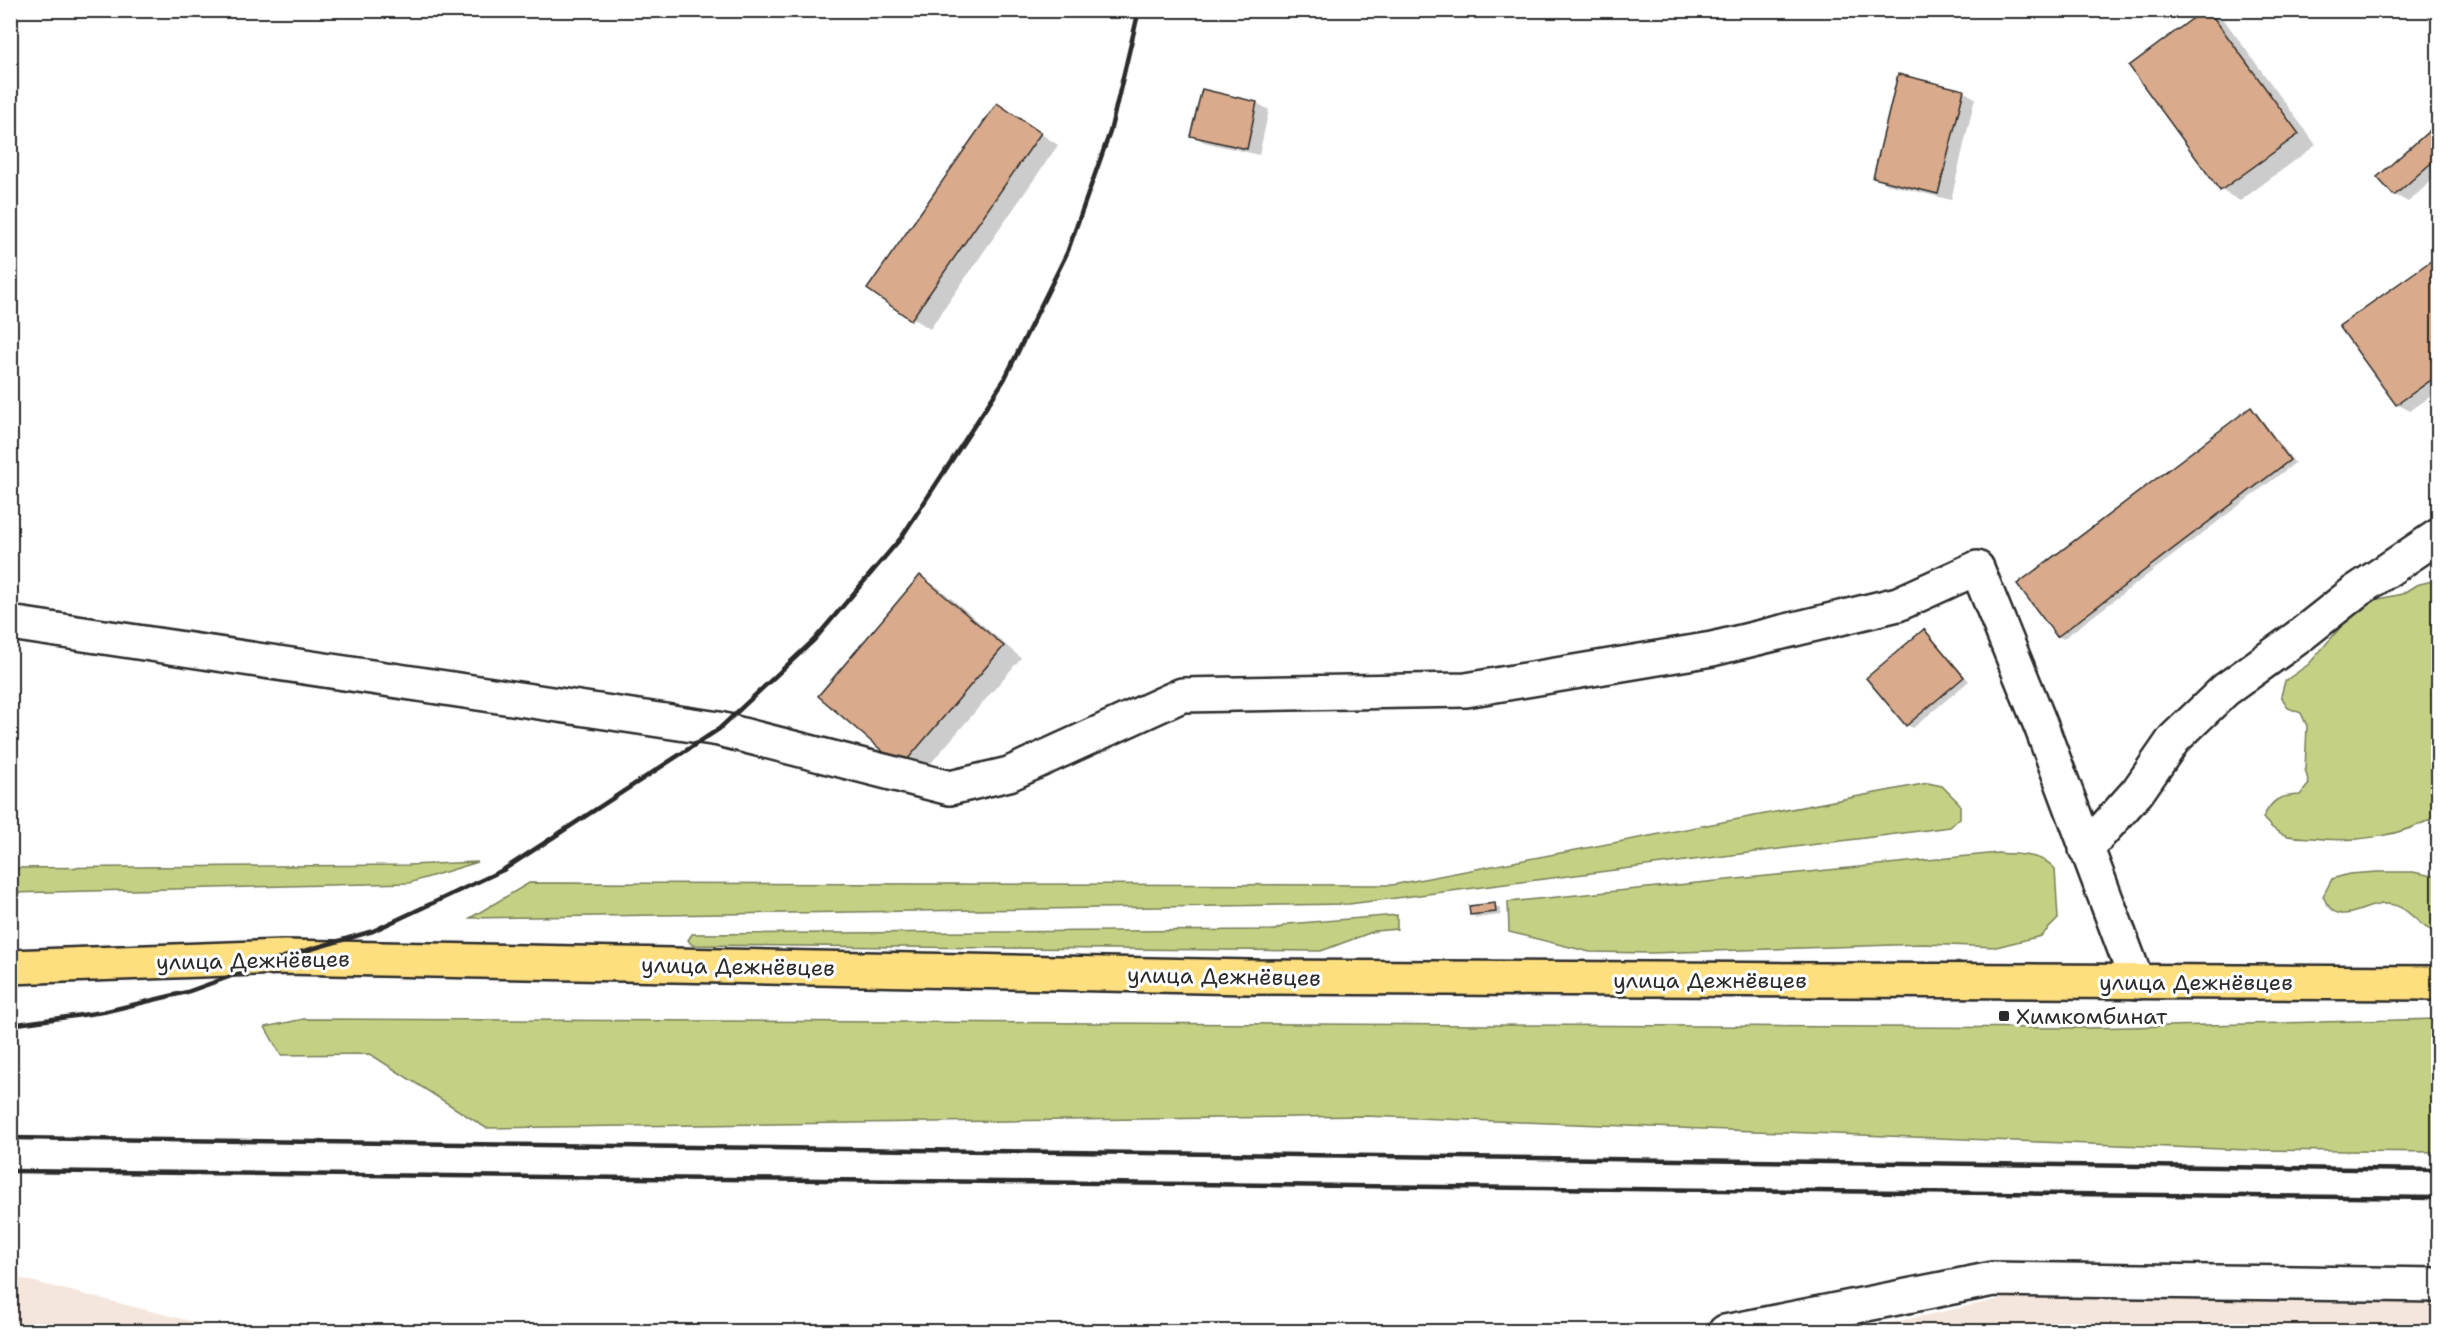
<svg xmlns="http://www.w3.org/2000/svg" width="2449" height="1342" font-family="'Shantell Sans',sans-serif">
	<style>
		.built { fill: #f4e6dc }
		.green { fill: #c4d084; stroke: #787e58; stroke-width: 1.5 }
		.shadow { fill: #0003 }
		.building { fill: #d9aa8b; stroke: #2b2b2b; stroke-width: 1.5 }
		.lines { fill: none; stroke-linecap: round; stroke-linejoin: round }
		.minor-casing { stroke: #2b2b2b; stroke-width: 38 }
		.major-casing { stroke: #2b2b2b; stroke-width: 38 }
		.minor { stroke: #fff; stroke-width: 33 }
		.major { stroke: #fedf80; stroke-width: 33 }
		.rail { stroke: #2b2b2b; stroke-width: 4.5 }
		.poi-dot { fill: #2b2b2b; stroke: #fff; stroke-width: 2 }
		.labels { text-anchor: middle; stroke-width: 6; stroke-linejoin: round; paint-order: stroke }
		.street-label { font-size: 22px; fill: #2b2b2b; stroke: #fff }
		.poi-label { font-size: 22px; fill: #2b2b2b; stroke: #fff; text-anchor: start }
	</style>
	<rect width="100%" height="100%" fill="#fff"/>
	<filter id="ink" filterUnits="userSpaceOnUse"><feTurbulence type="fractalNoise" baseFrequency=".0167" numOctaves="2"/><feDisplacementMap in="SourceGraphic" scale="12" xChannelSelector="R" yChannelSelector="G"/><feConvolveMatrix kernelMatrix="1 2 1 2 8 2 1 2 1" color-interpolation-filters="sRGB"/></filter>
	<g filter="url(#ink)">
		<path class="built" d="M11,1276L230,1331H11Z
			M2010,1297L2438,1304V1331H1874L1886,1324Z"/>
		<path class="green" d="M2432,581L2438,583V815C2402,837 2354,843 2312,838C2304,837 2293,838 2285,835C2275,832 2269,825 2263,818C2272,799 2279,796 2300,795L2309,784L2305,769L2307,726L2301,713L2288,708L2281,696L2285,681L2309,664L2356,609L2369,601L2402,594L2416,585Z
			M1928,783L1942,786L1960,804V818L1950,827L1349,904L470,918L529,883L1392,885Z
			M1998,853C2016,855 2043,853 2055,869L2058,919L2041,936L1996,947L1924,944L1651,953L1590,952L1509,932L1508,902Z
			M478,862L409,883L11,893V868L408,865Z
			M2377,872H2413L2438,877V932C2417,929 2411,905 2387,904C2361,903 2338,932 2323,896L2332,879L2349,874Z
			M1397,915V929L1375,931L1321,951L692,945L688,940L692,934L1275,930L1288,924Z
			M304,1019L2089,1028L2438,1019V1152L2249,1150L1365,1116L486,1128L370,1054L281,1055L265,1027Z"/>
		<path class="shadow" d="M2207,10L2225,21L2316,145L2240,201L2221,190Z
			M1203,90L1257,103L1269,110L1259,155L1204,142L1192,135Z
			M1963,91L1975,98L1951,200L1887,184L1875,177Z
			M997,105L1058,145L930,329L869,289Z
			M2438,125V175L2408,202L2395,195L2379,178Z
			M2435,260L2438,262V391L2410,411L2397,404L2342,326Z
			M2251,409L2256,412L2295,463L2063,639L2058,636Z
			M921,577L939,588L1021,658L920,776L901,766Z
			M1925,631L1930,635L1969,681L1913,728L1907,725Z
			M1494,905L1500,908L1501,915L1477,918L1471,915Z"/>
		<path class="building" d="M2204,10H2208L2299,134L2220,191L2129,66Z
			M1898,74L1964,90L1938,194L1873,178Z
			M1202,89L1257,102L1247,149L1190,136Z
			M997,103L1041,133L911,320L867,289Z
			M2438,123V157L2394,196L2377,177Z
			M2435,258L2438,263V375L2396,405L2339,326Z
			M2251,407L2290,460L2057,637L2017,584Z
			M920,575L1004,646L901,767L818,696Z
			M1924,629L1964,677L1906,726L1866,678Z
			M1495,903L1496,912L1470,915L1469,906Z"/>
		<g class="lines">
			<defs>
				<path id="minor" d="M10,623L719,729L950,788L1009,774L1182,695L1466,690L1712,649L1898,604L1977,568L2041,726L2137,982
					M2086,849L2138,791L2174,739L2225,690L2297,638L2355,592L2438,536
					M1725,1332L1993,1279L2438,1285"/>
				<path id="major" d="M10,967L284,957L1249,977L2438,983"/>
			</defs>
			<use href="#minor" class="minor-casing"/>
			<use href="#major" class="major-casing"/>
			<use href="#minor" class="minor"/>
			<use href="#major" class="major"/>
			<path class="rail" d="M10,1025L103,1012L187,992L284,957L373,931L503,870L719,729L814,640L901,538L1004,380L1067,253L1110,132L1139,10
				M10,1138L2438,1170
				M10,1171L2438,1198"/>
		</g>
	</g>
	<rect class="poi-dot" x="1998" y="1010" width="12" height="12" rx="3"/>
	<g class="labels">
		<g class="street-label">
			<text transform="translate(253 960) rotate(-1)" y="8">улица Дежнёвцев</text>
			<text transform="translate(738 966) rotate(1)" y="8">улица Дежнёвцев</text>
			<text transform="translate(1224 976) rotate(1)" y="8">улица Дежнёвцев</text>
			<text x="1710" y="988">улица Дежнёвцев</text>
			<text x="2196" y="990">улица Дежнёвцев</text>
		</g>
		<g class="poi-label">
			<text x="2016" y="1024">Химкомбинат</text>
		</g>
	</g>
	<rect width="2449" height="1342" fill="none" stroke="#fff" stroke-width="36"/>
	<rect x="18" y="18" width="2413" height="1306" fill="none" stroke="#2b2b2b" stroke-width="2" filter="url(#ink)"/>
</svg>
